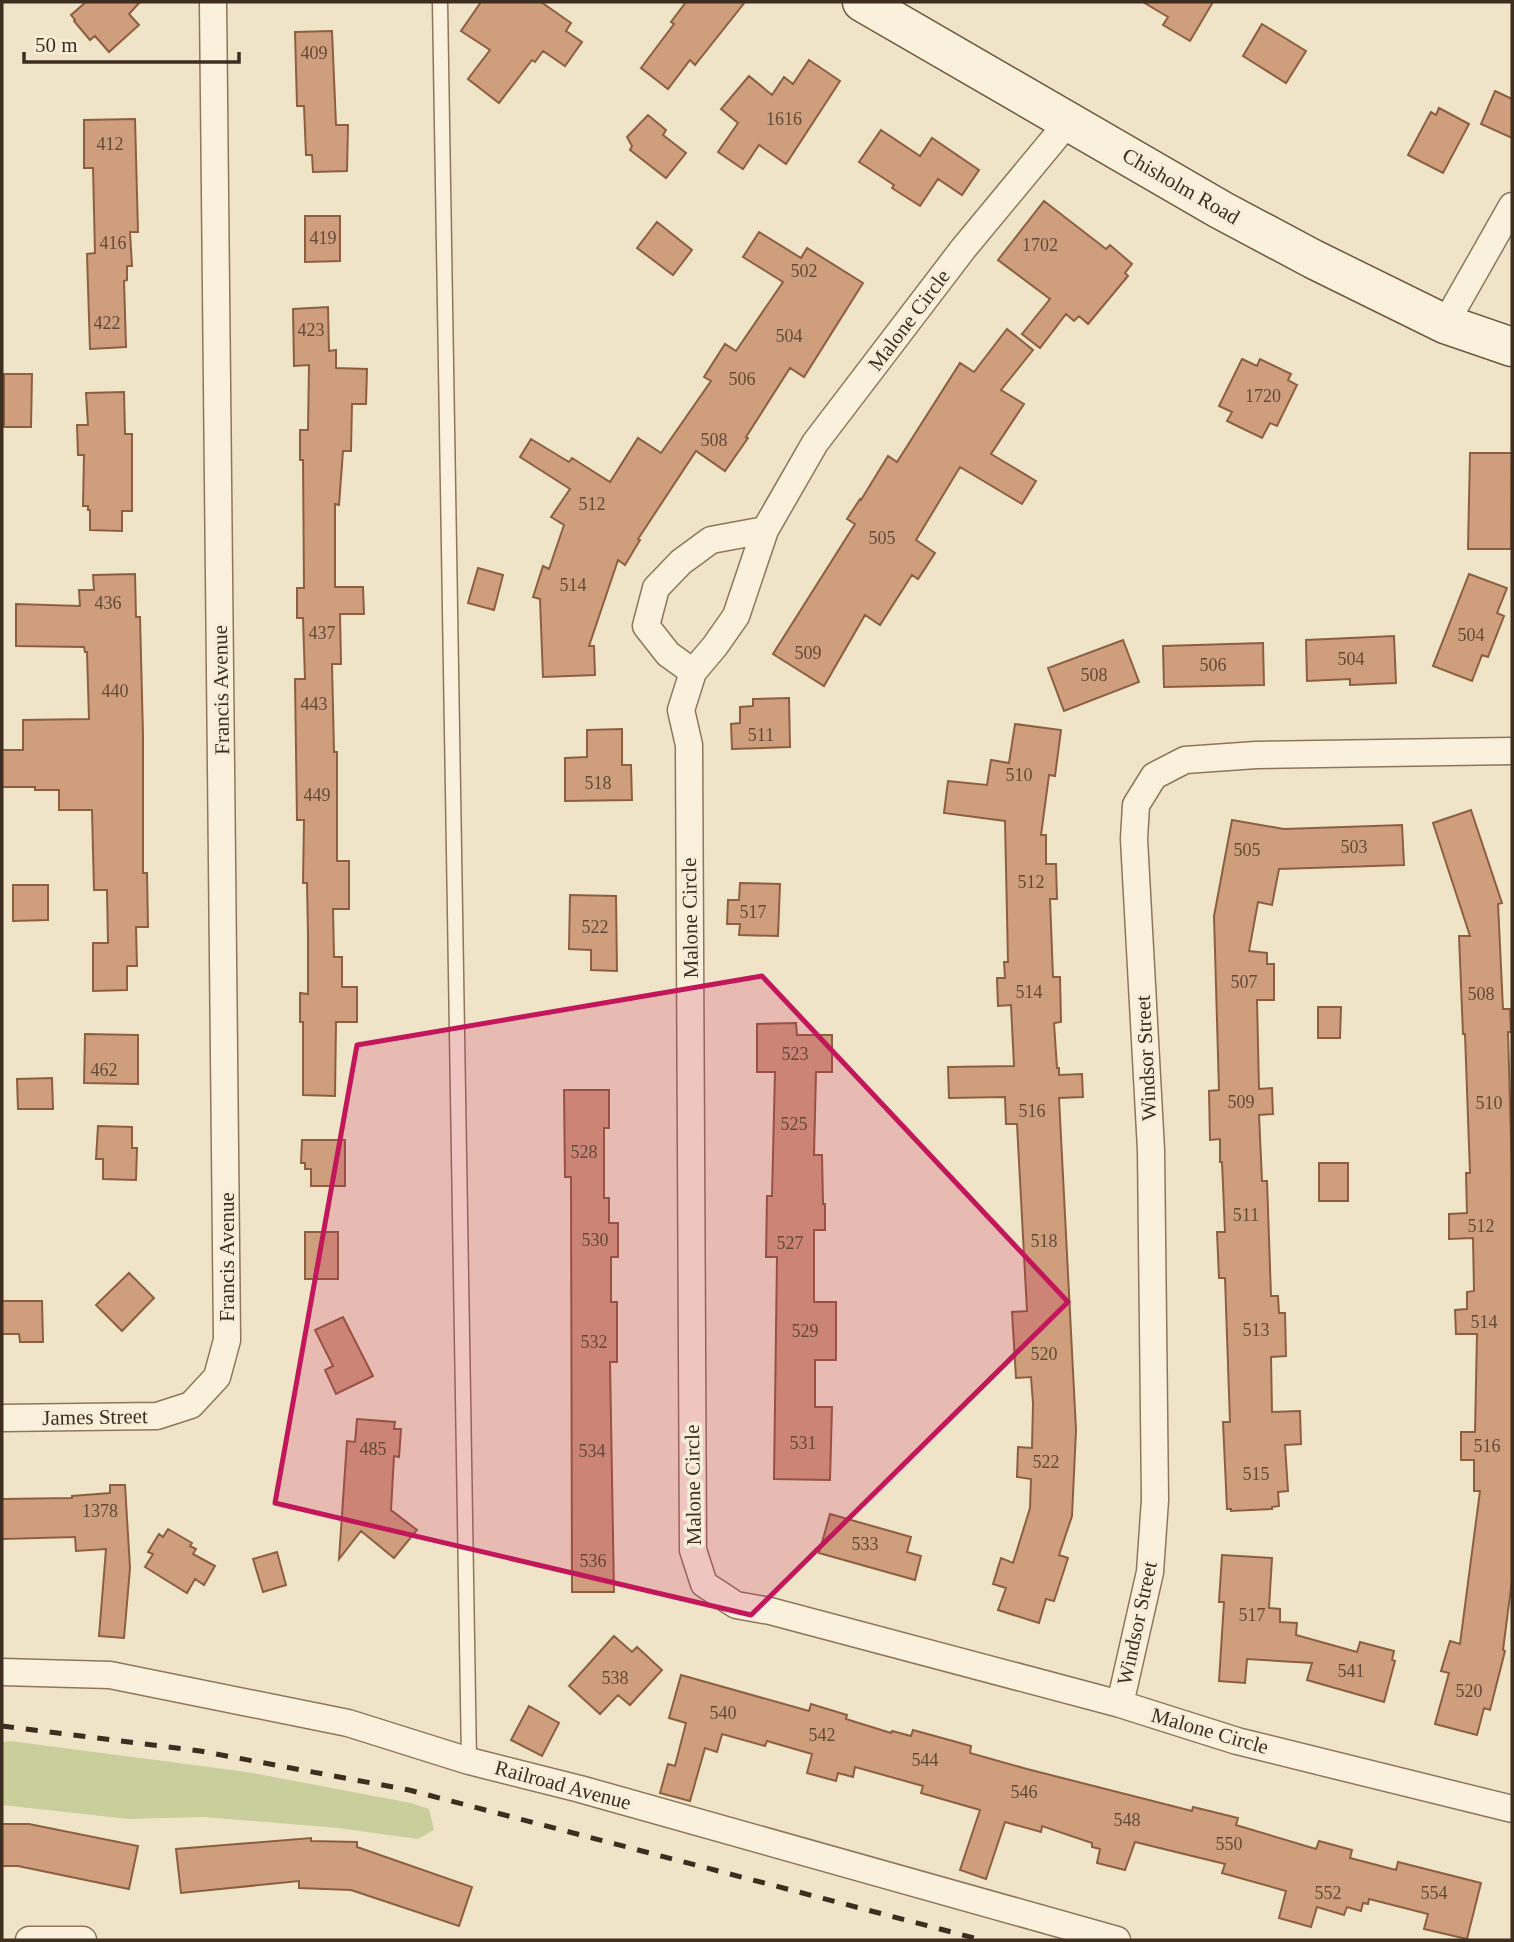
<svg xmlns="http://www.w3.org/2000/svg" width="1514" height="1942" font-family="'Times New Roman',serif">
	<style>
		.green { fill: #c9cf9b }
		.building { fill: #cf9f7d; stroke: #8d5f41; stroke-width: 2 }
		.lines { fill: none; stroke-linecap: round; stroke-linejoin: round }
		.service-casing { stroke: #8d765c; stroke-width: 17 }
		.minor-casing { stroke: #8d765c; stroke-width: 29 }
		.secondary-casing { stroke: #6f573f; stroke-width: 41 }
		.service { stroke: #faf1dc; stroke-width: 14 }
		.minor { stroke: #faf1dc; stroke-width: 26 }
		.secondary { stroke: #faf1dc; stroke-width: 38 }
		.rail { stroke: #3d2e20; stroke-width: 5; stroke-dasharray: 12 12; stroke-linecap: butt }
		.marked { fill: #c2185b; fill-opacity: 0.2; stroke: #c2185b; stroke-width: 5; stroke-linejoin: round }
		.labels { text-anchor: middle; stroke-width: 7; stroke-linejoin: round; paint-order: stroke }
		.number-label { font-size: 18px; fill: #624a37 }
		.street-label { font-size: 21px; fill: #3d2e20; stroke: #f7eed8 }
	</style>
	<rect width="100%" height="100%" fill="#f0e4c8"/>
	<path class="green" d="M10,1741L247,1772L411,1803L429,1809L434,1830L418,1839L338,1828L204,1817L129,1819L2,1805V1742Z"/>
	<path class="building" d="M86,2H140L129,14L139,25L109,52L95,36L90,40L74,21L75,20L71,15Z
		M481,2H541L571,23L566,31L582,42L565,66L543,51L535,62L532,60L499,103L468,79L490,50L461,31Z
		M686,2H745L695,65L690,60L668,89L641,68L674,24L671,22Z
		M1143,2H1213L1190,41L1163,25L1168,17Z
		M1262,24L1306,51L1286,83L1243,56Z
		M332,31L336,125H348L347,171L313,172L312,155H306L304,106H297L295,32Z
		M809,60L840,81L786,164L759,145L743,169L718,152L738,123L721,109L749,76L772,95L784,77L793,84Z
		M1495,91L1512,99V138L1481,124Z
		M1439,108L1469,124L1443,173L1408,155L1431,112L1436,115Z
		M648,115L666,130L663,135L686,153L666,178L630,150L632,146L627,137Z
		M135,119L138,232H130L132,266H127V280L124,281L126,347L90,349L87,254L95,253L93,168H84V120Z
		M881,130L920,156L932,138L979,170L962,195L938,179L920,206L892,188L894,185L859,162Z
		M1044,201L1106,249L1110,245L1132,264L1125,273L1128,276L1088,324L1079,316L1074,321L1066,314L1040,348L1022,334L1050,299L998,260Z
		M305,216H340V261L305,262Z
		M657,222L692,250L673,275L637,248Z
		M759,232L801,258L807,248L863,283L804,377L790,368L746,437L748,438L725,471L696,451L638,539L640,540L625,565L618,560L589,646H594L595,675L543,677L540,599L533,597L543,566L549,569L564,525L551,517L570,489L520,457L531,439L569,462L572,458L610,482L638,438L661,453L711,381L704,377L725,344L736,351L783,282L743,257Z
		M328,307L329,351L336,350V368L367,369L366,404H352L351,451H343L339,505L335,504V587H363L364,614H340L341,664H332L334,752H337V861H349V909H333L334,957H342V987H357V1022H336L335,1096L303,1095V1022H300V993L308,994V935L307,883H303L304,820H297L295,679H305L303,618H297V588H304L303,460H300V430H308L309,365L294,366L293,309Z
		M1007,329L1033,350L1001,390L1024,404L991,454L1036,481L1022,504L960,467L916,540L935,553L918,579L912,575L880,625L865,615L824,686L773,654L855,524L847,519L860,499L861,500L888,456L897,462L960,363L974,372Z
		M1242,359L1257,366L1260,359L1291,374L1288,380L1297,385L1277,426L1270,423L1262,438L1227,421L1232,412L1219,406Z
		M4,374H32L31,427H4Z
		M124,392L125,434H132V511H122V531L90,530V510H88V506H83L84,455H78L77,425H88L86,393Z
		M1470,453H1512L1511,549H1468Z
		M478,568L503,575L494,610L468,603Z
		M135,574L136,617H140L143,735V873H147L148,927H136L137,966H127V990L93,991V943H108L107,890H94L92,810H59V790H35V787H2V750H23V720L89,719L87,652H85L84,647L16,646V604L80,606L79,590H94L93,575Z
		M1469,574L1507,588L1497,613L1504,616L1488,657L1482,655L1472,681L1433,666Z
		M1394,636L1396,683L1350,685V679L1307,681L1306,640Z
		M1123,640L1139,682L1064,711L1048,668Z
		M1263,643L1264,685L1164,687L1163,646Z
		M789,698L790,747L732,749L731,724L740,723V707L753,706V699Z
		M1015,724L1061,730L1055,776L1049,775L1041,835H1046V864H1056L1057,899H1050L1053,977H1060L1061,1022L1054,1023L1057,1068H1059V1075L1082,1074L1083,1097L1059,1098L1076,1430L1072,1516L1059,1555L1068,1558L1054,1601L1046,1599L1039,1623L998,1610L1006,1588L993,1584L1001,1558L1013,1563L1030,1508L1031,1479L1017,1477L1018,1447L1032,1448L1033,1403L1031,1377L1016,1378L1012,1312L1027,1311L1017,1124H1006L1005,1097L949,1098L948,1067L1014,1066L1011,1005L998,1006L997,978H1005L1004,962H1008L1005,821L944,813L948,781L987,785L991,760L1009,763Z
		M622,729V765H631L632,800L565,801V758L587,757V730Z
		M1471,810L1502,903L1498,904L1503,1009H1510L1511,1032H1508L1512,1173V1580L1503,1650L1505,1651L1490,1710L1484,1708L1477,1735L1435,1724L1449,1673L1441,1671L1450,1641L1460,1644L1480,1491H1474V1460H1461V1432H1475L1477,1334H1456L1455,1310L1467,1309V1292L1474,1291L1473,1238L1449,1239V1214L1467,1213L1466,1173H1470L1465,1034H1463L1459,936H1470L1433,823Z
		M1232,820L1284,829L1402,825L1404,865L1279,869L1272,905L1258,902L1249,951L1267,953V964H1274V1000H1257L1259,1089L1272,1088L1273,1114L1259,1115L1262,1181H1267L1271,1296H1278L1279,1313H1285L1286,1356L1271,1357L1272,1412L1300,1411L1301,1444L1285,1445L1288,1491L1278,1492L1279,1506L1272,1507V1509L1231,1511V1509H1227L1223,1422H1230L1225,1278H1219L1217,1232H1225L1222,1162H1220V1139L1210,1140L1209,1091L1219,1090L1214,916Z
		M740,883L780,884L778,936L739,935L740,924H727L728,900H739Z
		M13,885H48V920L13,921Z
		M570,895L616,896L617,971L591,970V950L569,949Z
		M1318,1007H1341L1340,1038H1318Z
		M796,1023L797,1035H832V1072H816L814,1155H822L823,1204H825V1230H814V1302H836V1360H815V1407H832L830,1480L774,1479L777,1257H766L767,1196H772L775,1072H757V1024Z
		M85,1034L138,1035V1084L84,1083Z
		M52,1078L53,1109H18L17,1079Z
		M564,1090H609V1128H604V1198H609V1223H618V1257H611V1302H617V1362H610L614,1592H572L571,1177H565Z
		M98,1126L132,1127V1148H137L136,1180L103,1179V1159H96Z
		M302,1140H345V1186H311V1169H305V1163H301Z
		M1319,1163H1348V1201H1319Z
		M305,1232H338V1279H305Z
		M129,1273L154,1298L122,1331L96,1305Z
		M2,1301H42L43,1342H20L19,1334H2Z
		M343,1317L373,1376L336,1394L325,1370L333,1366L315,1330Z
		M357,1419L395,1422L394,1429H401L399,1457L394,1456L391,1510L417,1530L394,1558L361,1531L339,1559L347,1441L355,1442Z
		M110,1485H125L130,1568L124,1638L99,1636L106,1549L76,1551L75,1537L2,1539V1499L72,1498V1496L110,1493Z
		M830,1514L911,1537L907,1552L921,1556L915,1580L819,1553Z
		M168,1529L192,1543L190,1546L196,1549L193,1554L215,1566L204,1585L195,1579L187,1593L145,1567L153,1554L148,1552L159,1534L163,1537Z
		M277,1552L286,1585L263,1592L253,1559Z
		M1222,1555L1272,1558L1269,1608L1280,1609V1622L1297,1623L1296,1635L1357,1652L1360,1642L1394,1651L1392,1660L1395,1661L1384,1702L1307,1680L1312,1663L1247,1659L1245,1683L1219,1681L1224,1602H1219Z
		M614,1636L632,1652L637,1647L662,1670L630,1705L618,1695L600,1714L569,1686Z
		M681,1675L809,1711L811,1704L847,1715L846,1719L891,1733L892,1731L911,1736L913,1730L971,1746L970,1753L1027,1769L1192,1811L1193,1807L1238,1818L1236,1825L1316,1849L1319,1841L1352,1850L1350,1858L1396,1870L1398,1862L1481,1883L1467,1939L1424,1929L1428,1914L1369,1899L1368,1904L1363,1903L1361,1911L1347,1907L1344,1915L1317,1907L1311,1927L1279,1918L1286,1891L1222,1873L1225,1864L1135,1842L1125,1870L1097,1863L1100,1849L1092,1847V1843L1042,1826L1041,1832L1005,1822L986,1879L960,1870L980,1810L921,1793L923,1786L855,1767L853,1777L838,1773L836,1781L807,1773L812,1754L767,1741L765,1746L722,1734L717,1752L705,1748L690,1801L660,1793L668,1764L675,1766L686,1723L669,1718Z
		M529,1706L559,1723L542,1756L511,1740Z
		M2,1824H29L138,1846L129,1889L18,1866H2Z
		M311,1838V1841L357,1842V1847L472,1887L459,1926L351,1890L299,1888V1881L181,1893L176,1849Z"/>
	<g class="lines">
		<defs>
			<path id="service" d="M440,2L469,1761"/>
			<path id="minor" d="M1445,324L1512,206
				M765,530L736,616L715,646L693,672L681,710L689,745L693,1550L704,1584L736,1605L770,1611L1120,1704L1237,1741L1512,1809
				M693,672L668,654L646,626L656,588L681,562L711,540L765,530L815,443L963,249L1069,121
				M2,1418L157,1416L191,1405L217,1377L227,1340L213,2
				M2,1672L110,1675L348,1723L469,1761L580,1789L1117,1940
				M1120,1704L1150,1572L1155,1500L1151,1150L1134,839L1136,805L1154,776L1185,760L1256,755L1512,751
				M29,1940H83"/>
			<path id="secondary" d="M862,2L1221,210L1313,259L1445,324L1512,347"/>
		</defs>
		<use href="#service" class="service-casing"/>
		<use href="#minor" class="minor-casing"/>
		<use href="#secondary" class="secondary-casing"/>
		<use href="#service" class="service"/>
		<use href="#minor" class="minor"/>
		<use href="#secondary" class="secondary"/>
		<path class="rail" d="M2,1726L200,1751L409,1790L982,1940"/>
	</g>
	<path class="marked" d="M762,976L1068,1302L751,1615L275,1503L357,1045Z"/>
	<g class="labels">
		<g class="number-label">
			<text x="314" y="59">409</text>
			<text x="784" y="125">1616</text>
			<text x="110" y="150">412</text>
			<text x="323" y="244">419</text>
			<text x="113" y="249">416</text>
			<text x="1040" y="251">1702</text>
			<text x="804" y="277">502</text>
			<text x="107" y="329">422</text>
			<text x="311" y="336">423</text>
			<text x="789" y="342">504</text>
			<text x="742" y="385">506</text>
			<text x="1263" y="402">1720</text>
			<text x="714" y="446">508</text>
			<text x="592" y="510">512</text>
			<text x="882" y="544">505</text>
			<text x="573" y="591">514</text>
			<text x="108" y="609">436</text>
			<text x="322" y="639">437</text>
			<text x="1471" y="641">504</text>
			<text x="808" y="659">509</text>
			<text x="1351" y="665">504</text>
			<text x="1213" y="671">506</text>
			<text x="1094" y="681">508</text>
			<text x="115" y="697">440</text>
			<text x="314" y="710">443</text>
			<text x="761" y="741">511</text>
			<text x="1019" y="781">510</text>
			<text x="598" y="789">518</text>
			<text x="317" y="801">449</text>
			<text x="1354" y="853">503</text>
			<text x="1247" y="856">505</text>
			<text x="1031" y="888">512</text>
			<text x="753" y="918">517</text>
			<text x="595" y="933">522</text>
			<text x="1244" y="988">507</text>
			<text x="1029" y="998">514</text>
			<text x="1481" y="1000">508</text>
			<text x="795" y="1060">523</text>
			<text x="104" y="1076">462</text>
			<text x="1241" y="1108">509</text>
			<text x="1489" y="1109">510</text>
			<text x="1032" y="1117">516</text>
			<text x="794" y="1130">525</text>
			<text x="584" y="1158">528</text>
			<text x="1246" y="1221">511</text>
			<text x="1481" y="1232">512</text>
			<text x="595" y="1246">530</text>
			<text x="1044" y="1247">518</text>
			<text x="790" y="1249">527</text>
			<text x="1484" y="1328">514</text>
			<text x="1256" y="1336">513</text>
			<text x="805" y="1337">529</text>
			<text x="594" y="1348">532</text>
			<text x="1044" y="1360">520</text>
			<text x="803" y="1449">531</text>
			<text x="1487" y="1452">516</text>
			<text x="373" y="1455">485</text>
			<text x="592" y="1457">534</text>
			<text x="1046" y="1468">522</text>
			<text x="1256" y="1480">515</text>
			<text x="100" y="1517">1378</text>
			<text x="865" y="1550">533</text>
			<text x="593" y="1567">536</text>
			<text x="1252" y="1621">517</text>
			<text x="1351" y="1677">541</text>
			<text x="615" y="1684">538</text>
			<text x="1469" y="1697">520</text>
			<text x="723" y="1719">540</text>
			<text x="822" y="1741">542</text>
			<text x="925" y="1766">544</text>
			<text x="1024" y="1798">546</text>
			<text x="1127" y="1826">548</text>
			<text x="1229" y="1850">550</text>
			<text x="1328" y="1899">552</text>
			<text x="1434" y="1899">554</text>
		</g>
		<g class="street-label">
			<text transform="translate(1181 186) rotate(30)" y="7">Chisholm Road</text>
			<text transform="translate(909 320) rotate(-53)" y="7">Malone Circle</text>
			<text transform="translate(221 690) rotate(-91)" y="7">Francis Avenue</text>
			<text transform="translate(690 918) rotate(-91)" y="7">Malone Circle</text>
			<text transform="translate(1146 1058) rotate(-93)" y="7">Windsor Street</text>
			<text transform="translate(227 1257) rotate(-90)" y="7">Francis Avenue</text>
			<text transform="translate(95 1417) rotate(-1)" y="7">James Street</text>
			<text transform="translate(693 1485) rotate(-91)" y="7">Malone Circle</text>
			<text transform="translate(1137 1623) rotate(-78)" y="7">Windsor Street</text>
			<text transform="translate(1210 1731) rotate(16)" y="7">Malone Circle</text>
			<text transform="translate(563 1785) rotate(15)" y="7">Railroad Avenue</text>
		</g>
	</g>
	<rect width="1514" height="1942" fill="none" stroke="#3d2e20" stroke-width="7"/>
	<path d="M24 52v10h215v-10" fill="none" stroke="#3d2e20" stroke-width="3.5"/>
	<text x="35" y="52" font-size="21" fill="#3d2e20" stroke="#f7eed8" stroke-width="5" paint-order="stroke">50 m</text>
</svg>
